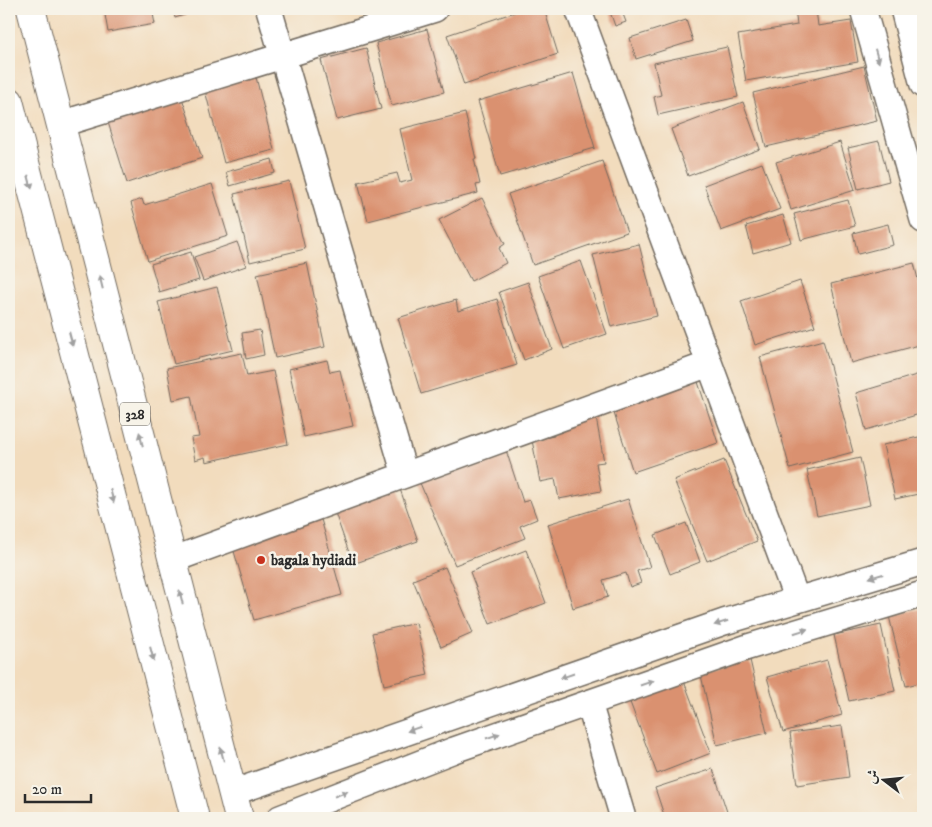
<svg xmlns="http://www.w3.org/2000/svg" width="932" height="827" font-family="'IM FELL DW Pica',Amiri,serif">
	<style>
		.building { fill: #da9170 }
		.lines { fill: none; stroke-linecap: round; stroke-linejoin: round }
		.street-casing { stroke: #71695e; stroke-width: 28 }
		.primary-casing { stroke: #71695e; stroke-width: 30 }
		.street { stroke: #fff; stroke-width: 25 }
		.primary { stroke: #fff; stroke-width: 28 }
		.oneway { fill: #a0a0a0 }
		.poi-dot { fill: #c8321e; stroke: #f7f3e8; stroke-width: 2 }
		.labels { text-anchor: middle; stroke-width: 5; stroke-linejoin: round; paint-order: stroke }
		.shield { fill: #f7f3e8; stroke: #686764; stroke-width: 1 }
		.shield-label { font-size: 14px; font-weight: bold; fill: #2b2b2b }
		.poi-label { font-size: 15px; font-weight: bold; fill: #2b2b2b; stroke: #f7f3e8; text-anchor: start }
	</style>
	<rect width="100%" height="100%" fill="#f7f3e8"/>
	<filter id="ink" filterUnits="userSpaceOnUse"><feTurbulence type="fractalNoise" baseFrequency=".02" numOctaves="2"/><feDisplacementMap in="SourceGraphic" scale="10" xChannelSelector="R" yChannelSelector="G"/><feConvolveMatrix kernelMatrix="1 2 1 2 8 2 1 2 1" color-interpolation-filters="sRGB"/></filter>
	<filter id="wash" filterUnits="userSpaceOnUse"><feTurbulence type="fractalNoise" baseFrequency=".0096" numOctaves="4" result="noise"/><feDisplacementMap in="SourceGraphic" scale="20" xChannelSelector="R" yChannelSelector="G"/><feGaussianBlur stdDeviation="1.12" result="paint"/><feColorMatrix in="noise" values="0 0 0 0 0 0 0 0 0 0 0 0 0 0 0 0 0 1.4 0 .05"/><feComposite in="paint" operator="in"/></filter>
	<g filter="url(#wash)">
		<rect width="100%" height="100%" fill="#f2dcbd"/>
		<g id="blocks">
			<path class="building" d="M104,9H152L155,24L108,32Z
				M173,9H203L175,18Z
				M524,9H544L558,54L464,85L447,35Z
				M609,9H621L626,22L615,26Z
				M795,9H816L818,26L851,21L858,62L746,81L738,35L797,25Z
				M686,20L693,41L636,59L630,38Z
				M427,29L444,92L392,106L376,43Z
				M727,47L738,97L658,115L654,97L661,95L654,63Z
				M366,48L381,109L337,120L321,60Z
				M864,66L877,121L766,147L753,93Z
				M254,69L274,150L224,163L203,83Z
				M573,73L595,148L500,176L478,101Z
				M181,95L202,158L127,183L107,119Z
				M743,102L760,149L688,176L671,129Z
				M465,113L476,159H474L480,184L476,185L478,193L368,221L358,182L397,173L400,183L412,180L400,129Z
				M879,141L889,181L858,189L848,148Z
				M840,142L855,190L791,210L776,162Z
				M272,159L275,173L230,186L226,172Z
				M602,161L627,232L533,265L508,194Z
				M762,163L780,209L721,231L704,185Z
				M289,181L305,249L250,262L234,194Z
				M212,184L228,236L148,261L131,203L142,199L144,205Z
				M482,198L505,244L499,248L506,263L471,281L439,220Z
				M848,200L855,226L801,240L794,214Z
				M783,215L791,242L753,253L746,226Z
				M888,224L893,245L858,254L853,233Z
				M237,242L246,266L203,281L194,257Z
				M639,244L657,316L611,327L593,255Z
				M191,252L199,280L159,292L151,264Z
				M581,261L607,334L564,349L538,276Z
				M307,263L325,347L275,358L257,274Z
				M914,263L923,300V344L851,363L831,284Z
				M800,281L815,326L755,345L741,301Z
				M528,282L552,349L524,360L499,292Z
				M217,287L233,350L174,364L158,302Z
				M497,299L517,365L421,394L398,318L456,300L458,311Z
				M260,330L264,355L246,359L242,333Z
				M823,340L853,452L790,469L760,357Z
				M242,353L247,376L273,371L288,444L206,462L205,457L195,460L191,438L199,437L191,396L173,400L167,368Z
				M327,360L330,372L340,370L353,426L304,437L289,369Z
				M923,373V413L866,430L856,393Z
				M697,379L718,443L633,472L612,407Z
				M595,412L604,462L596,463L601,491L559,499L555,479L540,482L532,440L554,436L552,424Z
				M923,436V493L895,499L883,445Z
				M504,444L523,502L530,500L537,519L520,526L525,538L455,565L417,476Z
				M860,458L870,505L817,516L807,470Z
				M724,460L757,541L707,561L674,480Z
				M399,486L418,541L353,564L334,510Z
				M628,499L650,567L637,571L641,583L630,587L626,573L603,580L608,597L573,608L548,524Z
				M319,512L342,595L254,620L231,541Z
				M686,523L700,562L670,574L655,535Z
				M526,550L546,603L490,624L470,572Z
				M445,567L473,633L441,647L413,580Z
				M923,608V682L906,686L889,616Z
				M416,623L428,675L384,685L372,633Z
				M881,625L895,691L849,701L834,635Z
				M750,660L767,733L717,745L700,671Z
				M827,660L842,715L783,732L767,677Z
				M682,676L711,753L657,774L628,697Z
				M842,726L849,777L797,785L790,733Z
				M713,769L728,815L719,818H665L655,788Z"/>
		</g>
	</g>
	<g filter="url(#ink)">
		<use href="#blocks" fill-opacity="0" stroke="#71695e" stroke-width="1"/>
		<g class="lines">
			<defs>
				<path id="street" d="M269,9L405,475
					M578,9L797,600
					M863,9L923,220
					M903,9L923,85
					M61,124L435,9
					M172,560L709,364
					M589,703L623,818
					M232,793L724,622L923,562
					M280,818L454,750L748,647L923,594"/>
				<path id="primary" d="M31,9L239,818
					M9,101L195,818"/>
			</defs>
			<use href="#street" class="street-casing"/>
			<use href="#primary" class="primary-casing"/>
			<use href="#street" class="street"/>
			<use href="#primary" class="primary"/>
		</g>
		<defs><path id="oneway-solid" d="M-6-.8H1V-3.2L6.5 0L1 3.2V.8H-6Z" transform="scale(1.25)"/></defs>
		<g class="oneway">
			<use href="#oneway-solid" transform="translate(877 56) rotate(74)"/>
			<use href="#oneway-solid" transform="translate(30 182) rotate(75)"/>
			<use href="#oneway-solid" transform="translate(101 282) rotate(-104)"/>
			<use href="#oneway-solid" transform="translate(71 339) rotate(75)"/>
			<use href="#oneway-solid" transform="translate(141 439) rotate(-104)"/>
			<use href="#oneway-solid" transform="translate(112 496) rotate(75)"/>
			<use href="#oneway-solid" transform="translate(876 576) rotate(164)"/>
			<use href="#oneway-solid" transform="translate(181 597) rotate(-104)"/>
			<use href="#oneway-solid" transform="translate(721 623) rotate(162)"/>
			<use href="#oneway-solid" transform="translate(801 631) rotate(-17)"/>
			<use href="#oneway-solid" transform="translate(152 654) rotate(75)"/>
			<use href="#oneway-solid" transform="translate(567 676) rotate(161)"/>
			<use href="#oneway-solid" transform="translate(647 683) rotate(-19)"/>
			<use href="#oneway-solid" transform="translate(414 729) rotate(161)"/>
			<use href="#oneway-solid" transform="translate(493 736) rotate(-19)"/>
			<use href="#oneway-solid" transform="translate(222 754) rotate(-105)"/>
			<use href="#oneway-solid" transform="translate(341 794) rotate(-21)"/>
		</g>
	</g>
	<circle class="poi-dot" cx="261" cy="560" r="5"/>
	<g class="labels">
		<rect class="shield" x="120" y="402.5" width="30" height="23" rx="4"/>
		<g class="shield-label">
			<text x="135" y="419">328</text>
		</g>
		<g class="poi-label">
			<text x="271" y="565">bagala hydiadi</text>
		</g>
	</g>
	<rect width="932" height="827" fill="none" stroke="#f7f3e8" stroke-width="30"/>
	<g transform="translate(884 780) rotate(286)" stroke="#f7f3e8" stroke-width="4" paint-order="stroke">
	<path d="M0-4L9 19L0 12L-9 19Z" fill="#2b2b2b"/>
	<text y="-8" font-size="14" font-weight="bold" text-anchor="middle" fill="#2b2b2b">ش</text>
	</g>
	<path d="M25 794v8h66v-8" fill="none" stroke="#2b2b2b" stroke-width="2.5"/>
	<text x="32" y="794" font-size="15" fill="#2b2b2b" stroke="#f7f3e8" stroke-width="4" paint-order="stroke">20 m</text>
</svg>
